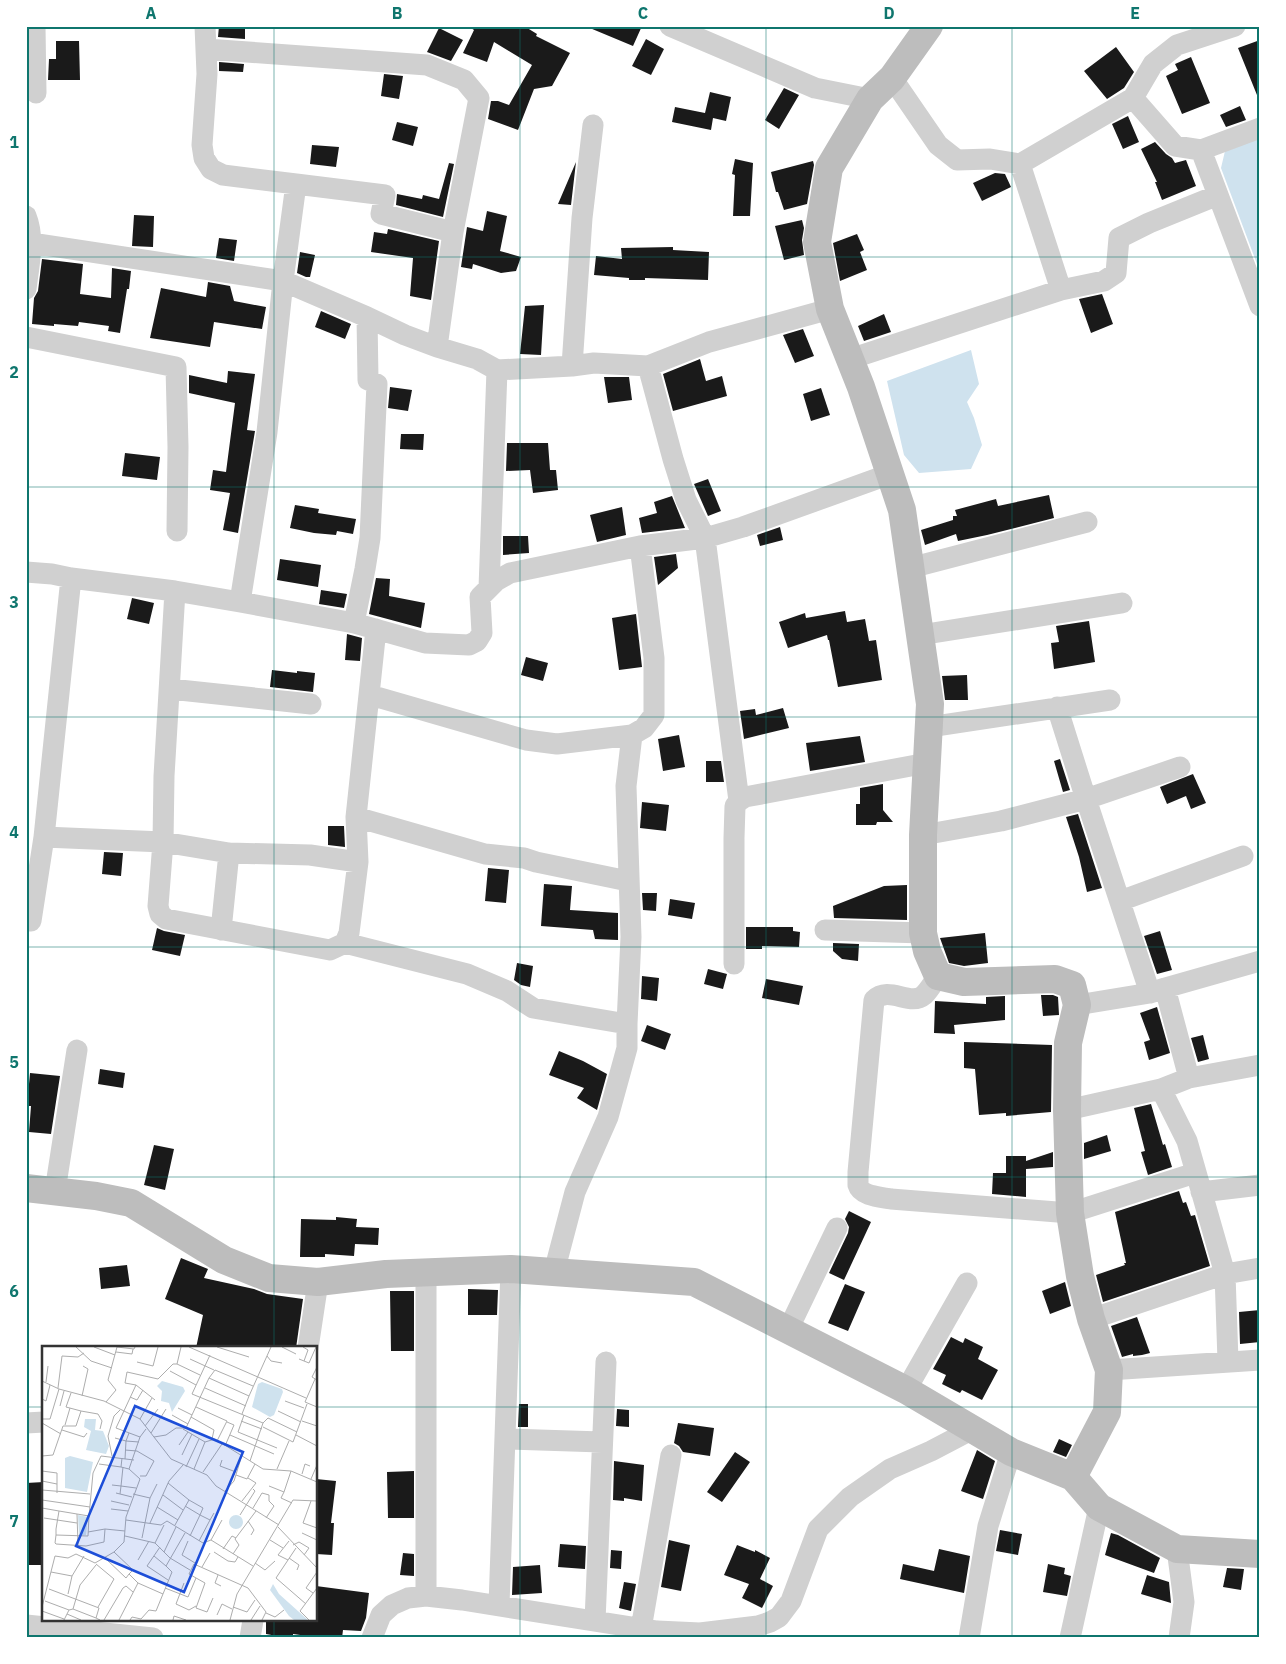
<svg xmlns="http://www.w3.org/2000/svg" width="1286" height="1664" font-family="'IBM Plex Sans',sans-serif">
	<style>
		.water { fill: #cfe2ee }
		.building { fill: #1a1a1a }
		.lines { fill: none; stroke-linecap: round; stroke-linejoin: round }
		.street { stroke: #d0d0d0; stroke-width: 21 }
		.secondary { stroke: #bdbdbd; stroke-width: 28 }
		.grid { fill: none; stroke: #0f766e; stroke-width: 1; stroke-opacity: 0.55 }
		.inset-road { fill: none; stroke: #adadad; stroke-width: 1 }
		.view { fill: #1d4ed8; fill-opacity: 0.15; stroke: #1d4ed8; stroke-width: 2.5 }
		.inset-edge { fill: none; stroke: #333; stroke-width: 2.5 }
		.neatline { fill: none; stroke: #0f766e; stroke-width: 2 }
		.grid-label { font-size: 16px; text-anchor: middle; font-weight: bold; fill: #0f766e }
	</style>
	<rect width="100%" height="100%" fill="#fff"/>
	<path class="water" d="M1260,138V272L1221,168L1225,151Z
		M971,350L979,384L967,402L974,418L982,445L971,469L919,473L904,455L887,381Z"/>
	<path class="building" d="M219,26H245V39L218,37Z
		M468,26H524L537,34L536,36L570,53L552,86L534,89L518,130L488,119L491,101H498L509,105L532,65L494,42L487,62L463,53L474,30Z
		M585,26H642L633,46Z
		M439,28L463,40L451,61L427,52Z
		M646,39L664,49L651,75L632,66Z
		M1260,40V100H1259L1238,48Z
		M56,41H79L80,80H48L49,59H56Z
		M1116,47L1134,72L1124,88L1107,99L1084,71Z
		M1191,57L1210,103L1182,114L1166,76L1178,70L1175,64Z
		M219,62L244,64L243,72L219,71Z
		M384,74L403,76L399,99L381,96Z
		M784,88L799,95L779,129L765,120Z
		M710,92L731,97L726,121L713,118L711,130L672,122L675,107L705,113Z
		M1240,106L1246,120L1226,127L1220,115Z
		M1128,116L1139,142L1123,149L1112,124Z
		M397,122L418,127L413,146L392,140Z
		M1155,142L1166,154L1172,158L1175,163L1186,160L1196,186L1162,200L1155,182H1157L1141,149Z
		M312,145L339,147L336,167L310,164Z
		M735,159L753,163L750,216H733L735,175L732,174Z
		M813,161L814,165L807,204L784,210L778,192H776L771,172Z
		M576,162L571,205L558,204Z
		M449,163L454,164L443,217L396,205L397,194L422,199L423,195L439,199Z
		M995,173L1005,174L1011,187L982,201L973,183Z
		M487,211L507,216L500,251L521,257L516,271L501,273L473,264L472,269L461,267L467,227L483,231Z
		M134,215L154,216L153,247L132,246Z
		M802,220L804,228L802,240L804,255L784,260L775,226Z
		M388,229L439,241L431,300L410,296L413,258L371,252L374,232L387,234Z
		M857,234L864,250L860,252L867,270L840,281L833,243Z
		M219,238L237,240L234,261L216,258Z
		M673,247V250L709,252L708,280L645,278V280H629V278L594,275L596,256L622,259L621,248Z
		M300,252L315,255L310,277H306L297,273Z
		M42,259L83,264L80,294L111,298L112,268L131,271L129,289H127L120,333L108,331L109,326L79,322L78,326L54,324V326L32,324L34,298L38,291Z
		M208,282L230,286L234,301L266,307L262,329L214,322L210,347L150,338L161,288L206,297Z
		M1102,294L1113,324L1091,333L1079,299Z
		M544,305L541,355L520,354L525,306Z
		M321,311L351,324L345,339L315,327Z
		M884,314L891,332L864,341L858,326Z
		M803,329L814,356L795,363L783,335Z
		M700,359L706,381L722,376L727,396L673,411L663,374Z
		M228,371L255,374L247,430L255,431L238,533L223,530L230,493L210,490L213,470L226,472L235,403L189,393V375L227,383Z
		M604,377H629L632,400L608,403Z
		M390,387L412,390L408,411L388,408Z
		M821,388L830,415L811,421L803,394Z
		M401,434H424L423,450L400,449Z
		M507,443H548L550,470H556L558,490L533,493L530,470L506,471Z
		M125,453L160,457L157,480L122,476Z
		M708,479L721,511L708,516L694,484Z
		M1049,495L1054,518L987,535L958,541L956,534L925,545L921,530L953,520V516H957L955,510L996,499L998,506Z
		M672,496L685,528L642,533L639,518L657,513L654,502Z
		M295,505L319,509L318,513L356,519L353,534L337,531L336,535L314,533L290,528Z
		M622,507L626,535L597,542L590,515Z
		M780,527L783,540L760,546L757,535Z
		M503,536H528L529,553L503,555Z
		M676,554L678,568L658,585L654,557Z
		M280,559L321,565L318,587L277,580Z
		M376,578L390,579L389,596L425,603L421,628L369,614Z
		M321,590L347,594L344,608L319,604Z
		M132,598L154,603L149,624L127,619Z
		M845,611L847,622L865,619L869,641L876,640L882,680L838,687L829,640H828L827,635L788,648L779,622L805,613L806,618Z
		M636,614L642,667L619,670L612,618Z
		M1089,621L1095,662L1054,669L1051,643L1059,642L1056,626Z
		M347,634L362,638L360,661L345,660Z
		M526,657L548,663L543,681L521,675Z
		M272,670L297,673V671L315,673L313,692L270,687Z
		M967,675L968,700H945L942,676Z
		M783,708L789,728L744,739L740,711L755,709L756,715Z
		M679,735L685,767L663,771L658,739Z
		M860,736L865,762L810,771L806,743Z
		M1060,759L1070,790L1063,792L1054,761Z
		M706,761H721L724,782H706Z
		M1193,774L1206,803L1191,809L1186,796L1167,804L1160,787Z
		M883,784V810L893,822H877L876,825H856V804H860V788Z
		M642,802L669,805L666,831L640,828Z
		M1078,814L1102,888L1087,892L1079,857L1066,817Z
		M328,826H344L345,847L328,845Z
		M104,852L123,853L121,876L102,874Z
		M488,868L509,870L506,903L485,901Z
		M544,884L572,886L570,910L618,913V940L595,939L593,930L541,926Z
		M907,885V920L834,918L833,906L884,886Z
		M642,893H657L656,911L643,910Z
		M670,899L695,903L692,919L668,915Z
		M746,927H793V931L800,932L799,947L762,946V949H746Z
		M157,928L164,931L185,935L180,956L152,950Z
		M1160,931L1172,970L1157,974L1144,936Z
		M985,933L988,963L964,966L949,963L940,938Z
		M833,943L859,944L858,961L842,959L833,951Z
		M517,963L533,966L530,987L521,985L514,980Z
		M708,969L727,974L723,989L704,984Z
		M642,976L659,978L657,1001L641,999Z
		M766,979L803,986L799,1005L762,998Z
		M1041,995H1053L1058,997L1059,1015L1043,1016Z
		M1005,996V1020L954,1025L955,1034L934,1033L935,1001L986,1004V997Z
		M1157,1007L1170,1053L1149,1060L1144,1042L1150,1040L1140,1013Z
		M647,1025L671,1034L665,1050L641,1041Z
		M1203,1035L1209,1059L1198,1062L1191,1038Z
		M964,1042L1052,1045L1051,1112L1006,1116V1113L979,1115L975,1069L964,1068Z
		M559,1051L583,1061L607,1074L597,1110L577,1098L584,1088L549,1075Z
		M100,1069L125,1073L123,1088L98,1084Z
		M30,1073L60,1076L51,1134L29,1132L31,1106H27Z
		M1151,1104L1163,1145L1165,1144L1172,1167L1148,1175L1141,1152L1145,1151L1134,1108Z
		M1107,1135L1111,1151L1084,1159V1143Z
		M154,1145L174,1149L165,1190L144,1185Z
		M1053,1152V1167L1026,1169V1197L992,1194L993,1173H1006V1156H1026V1161Z
		M1179,1191L1183,1203L1186,1202L1191,1216L1195,1215L1210,1266L1103,1302L1096,1275L1125,1265L1124,1263H1126L1115,1212Z
		M849,1211L871,1222L844,1280L829,1273L848,1233L849,1227L845,1219Z
		M336,1217L357,1219L356,1227L379,1228L378,1245L355,1244L354,1256L325,1254V1257H300L301,1219L336,1220Z
		M181,1258L208,1269L204,1278L254,1289L267,1294L303,1299L296,1348H196L203,1315L165,1299Z
		M127,1265L130,1286L101,1289L99,1268Z
		M1065,1282L1071,1306L1050,1314L1042,1291Z
		M845,1284L865,1292L848,1331L828,1323Z
		M468,1289L498,1290L497,1315H468Z
		M390,1291H414V1351H391Z
		M1260,1310V1342L1240,1344L1239,1312Z
		M1137,1317L1150,1353L1142,1355L1133,1356V1354L1122,1357L1111,1326Z
		M951,1337L963,1343L965,1338L983,1347L978,1359L998,1370L982,1400L962,1390L960,1393L942,1384L946,1375L933,1369Z
		M519,1404H528V1427H518Z
		M617,1409L629,1410V1427L616,1426Z
		M678,1423L714,1428L710,1456L683,1452L679,1446L674,1443Z
		M1059,1439L1072,1445L1066,1457L1053,1452Z
		M977,1450L995,1461L983,1499L961,1491Z
		M735,1452L750,1462L722,1502L707,1492Z
		M614,1461L644,1465L642,1501L624,1498V1501L613,1500Z
		M414,1471V1518H388L387,1472Z
		M316,1479L336,1481L331,1523H334L332,1555L316,1554Z
		M44,1482V1565H26V1483Z
		M1000,1530L1022,1534L1018,1555L996,1551Z
		M1111,1533L1118,1535L1160,1558L1154,1573L1105,1555Z
		M669,1540L690,1545L681,1591L661,1587Z
		M560,1544L586,1546L585,1569L558,1567Z
		M737,1545L755,1552V1550L770,1558L760,1579L773,1586L762,1608L742,1598L749,1584L724,1575Z
		M939,1549L970,1556L964,1593L900,1579L903,1564L934,1571Z
		M611,1550L622,1551L621,1569L610,1568Z
		M403,1553L414,1554V1576L400,1575Z
		M1048,1564L1065,1568L1064,1574L1071,1576L1067,1596L1043,1592Z
		M540,1565L542,1593L512,1595L513,1567Z
		M1227,1568L1244,1569L1241,1590L1223,1587Z
		M1147,1575L1169,1582L1171,1603L1141,1594Z
		M624,1582L636,1584L631,1611L619,1608Z
		M316,1586L369,1593L366,1618L361,1631L343,1630L342,1638H322L293,1634V1638H288L266,1634V1620H316Z"/>
	<g class="lines">
		<path class="street" d="M35,26L36,93
			M205,26L207,74L202,145L204,158L211,169L223,175L296,184L283,281L267,432L240,602
			M670,26L815,88L870,99
			M206,49L427,65L464,80L479,98L453,232L437,347
			M892,78L938,145L957,160L990,159L1020,164
			M1133,98L1175,146L1201,150
			M1260,128L1201,150L1260,306
			M296,184L385,195L381,214L453,232
			M26,216C35,238 29,265 26,289
			M31,243L283,281L367,317L405,335L437,347L477,359L497,370L572,366L594,363L648,366L709,342L830,309
			M1061,290L1104,281L1116,273L1119,238L1149,223L1218,195
			M26,337L176,367L178,447L177,531
			M850,359L1061,290L1020,164L1133,98L1153,64L1177,45L1235,26
			M572,366L582,218L593,125
			M648,366L673,459L686,500L705,538L739,801
			M910,568L1087,522
			M26,572L52,574L71,578L175,591L240,602L354,623L425,643L469,645L477,641L482,633L480,597L496,581L510,573L640,546L705,538L743,527L890,474
			M489,588L497,370
			M175,591L164,776L163,842L229,853L310,855L358,862
			M354,623L365,569L370,538L377,384L368,380L367,317
			M920,635L1122,603
			M170,689L311,704
			M370,695L526,740L557,744L632,735
			M1057,707L1086,799L1180,767
			M929,727L1110,700
			M356,817L485,854L524,858L536,862L628,881
			M923,835L1001,821L1086,799L1150,993
			M44,837L71,578
			M1120,901L1243,856
			M31,921L44,837L163,842L158,906L160,914L166,919L330,950L345,943L349,933L358,862L356,817L376,629
			M221,930L229,853
			M825,930L923,933
			M345,943L467,974L507,991L533,1008L627,1024
			M734,964V838L735,806L739,801L745,797L927,763
			M938,976C934,982 929,990 924,995C910,1007 889,985 874,1000L858,1172C858,1176 858,1181 858,1185C861,1196 881,1197 891,1199L1070,1213L1195,1173
			M1165,988L1260,961
			M1077,1005L1150,993L1165,988L1189,1078
			M1161,1089L1187,1141L1225,1274L1260,1268
			M1067,1110L1161,1089L1189,1078L1260,1065
			M55,1191L77,1050
			M1201,1192L1260,1185
			M426,1272V1596
			M554,1272L575,1192L608,1117L627,1048V1024L631,937L626,786L632,735L644,728L654,715V658L640,546
			M1091,1319L1225,1274L1228,1361
			M788,1330L837,1228
			M308,1348L318,1282
			M1109,1370L1260,1360
			M906,1390L967,1283
			M26,1423L44,1422
			M505,1439L602,1442
			M1177,1549L1184,1602L1179,1638
			M499,1605L511,1269
			M595,1621L606,1362
			M26,1625L153,1638
			M641,1629L671,1455
			M250,1638L253,1620
			M372,1638L381,1615L392,1605L408,1598L426,1596L462,1600L657,1631L700,1633
			M696,1638L700,1633L758,1626L770,1622L779,1617L791,1601L818,1529L850,1497L890,1469L931,1451L973,1429
			M969,1638L988,1526L1011,1452
			M1070,1638L1099,1507"/>
		<path class="secondary" d="M929,26L892,78L870,99L829,168L817,242L830,309L861,387L902,510L930,704L923,835V933L927,951L938,976L964,982L1055,979L1072,985L1077,1005L1068,1043L1067,1110L1070,1213L1080,1276L1091,1319L1109,1370L1107,1412L1073,1477
			M26,1188L96,1196L131,1203L224,1260L269,1278L318,1282L386,1274L511,1269L694,1282L906,1390L1011,1452L1073,1477L1099,1507L1177,1549L1260,1554"/>
	</g>
	<path class="grid" d="M274,26V1348M520,26V1638M766,26V1638M1012,26V1638M26,257H1260M26,487H1260M26,717H1260M26,947H1260M26,1177H1260M26,1407H44M316,1407H1260M274,1620V1638"/>
	<g transform="translate(42 1346)">
		<rect width="275" height="275" fill="#fff"/>
		<path d="M120,35L141,41L143,45L130,66L127,57L119,55L120,45L115,40ZM220,36L240,43L241,46L232,69L228,71L210,61L216,38ZM43,73H54L53,84L61,85L67,100L64,108L44,104L49,85L42,81ZM28,110L51,116L45,146L23,142V112ZM187 176a7 7 0 1 1 14 0a7 7 0 1 1-14 0ZM36,169L46,171L44,189H37ZM231,238L237,248L266,274H252L247,270L228,244Z" fill="#cfe2ee"/>
		<path class="inset-road" d="M34,1L49,15L70,22M52,1L73,9M139,1L135,18L158,29M147,1L264,52M175,1L207,11M240,1L254,8M261,1L266,4L262,15M74,6L90,8L91,3M168,9L150,48L221,77L208,115M225,10L229,15L240,17M148,13L172,24M257,13L267,17L274,1M95,16L111,20L116,1M275,21L270,31L275,34M128,25L154,39M167,32L173,24L211,40M273,33L263,56L275,61M0,35L17,43L62,55L98,73L129,113L165,129L174,140L237,179M4,36L6,20M94,39L113,54M16,42L20,10L36,11L42,7M163,42L204,60M29,47L24,61L39,65M40,50L46,23L41,20M88,51L95,54L101,44M0,53L4,55L8,39M243,55L262,62M64,56L74,44L66,34L75,1L92,3L93,1M18,60L22,45M154,61L185,75L175,95M136,62L150,69M236,65L259,76M200,68L207,50M130,69L146,78M202,69L196,86L235,102M149,71L172,84L170,93M0,73H8L17,43M98,73L110,52M199,75L220,83M260,75L275,80M0,77L19,88M221,77L226,72L255,86M23,79L28,62M103,80L116,63M221,81L251,96L265,58M141,83L163,96L173,93L221,123L249,125L275,136M20,84L42,91L45,87M87,87L84,95L97,96M109,87L124,63M188,89L232,108M254,89L275,100M98,91L74,82L94,39L83,37L85,26L116,33L131,18H135M112,91L124,89L134,82H144L167,32L207,50L229,1M73,92L84,95L83,113M137,99L146,86M183,100L192,79L185,76M83,104L95,105L112,115L104,130H98M140,109L150,88M0,110L11,109L21,80H34L39,65L56,68L60,75L58,83M70,110L66,90L72,70L78,64M80,112L79,121L87,123M180,114L178,120L194,126M57,118L79,121M81,121L79,140L94,142M144,121L157,93M152,123L163,96M235,123L247,95M0,125L15,127V147M161,126L180,98M260,128L263,118L268,120M194,129L205,133L213,118M269,133L275,119M0,135L15,138M126,137L147,154M70,139L79,140L78,148M227,140L242,146L239,152L250,157M0,144L48,148M183,145L192,135L200,109M242,146L249,125M74,147L90,151M91,148L108,152L115,138M121,149L141,164M0,154L48,161M69,155L87,159M200,155L214,137L206,132M269,155L261,177L275,182M143,160L158,169L148,190M115,161L136,174M0,162L17,165M211,162L220,147L227,149V155L232,160L224,172M69,163L86,165M35,168L36,199M198,169L213,145L211,143M47,170L51,127L59,110L92,114M2,172L35,177M84,174L119,179L125,175L161,197L169,194L211,220M206,175L212,184L209,189M108,177L127,135L141,119M133,179L147,154L161,162L158,169L168,174L172,167M236,181L275,222M46,186L63,183M260,187L275,194M14,189L46,190L47,170L17,165L14,183V189L13,197L14,198L44,200L62,196L63,183L83,185M83,190L113,197L128,212L148,224M100,192L108,152M169,194L180,174M228,194L241,202M146,195L140,209L153,217M157,195L168,174M113,197L122,179M251,199L257,196L267,202L262,209M118,201L105,220L126,234M254,202L234,232L264,258M181,203L190,190L194,192M72,206L91,224L87,228L96,237M122,206L134,181M172,206L186,215L193,216L196,211M191,208L197,199L193,193L214,165M112,210L124,220M63,212L84,232L87,228M247,212L257,219L255,224M96,214L107,195M246,214L236,209L247,195M213,217L223,224L233,215M54,218L72,233L56,261M160,221L168,207M9,226L30,230L42,210M176,229L173,237L179,240M142,237L134,258L147,264L154,260M123,242L146,251L154,232M7,243L57,262L54,272L58,274M271,247L264,242L275,226M26,248L30,230M171,252L165,266L154,262L163,237L147,228L152,218L206,242L224,266L220,274M3,255L27,264M0,261L13,210L26,212L34,208L53,217L72,206L82,196L84,171L98,133L87,123L98,91L104,83M191,261L205,266L213,254M31,263L54,272M0,265L22,273M224,267L233,271L242,264M25,268L39,274M175,269L180,258L190,263M22,274L27,264L31,263L38,239L54,219M62,274L81,242L84,240L91,246M77,274L96,237L121,248M88,274L90,271L99,273L107,264L114,265L130,226L124,220L143,187M131,274L132,270L144,274M188,274L195,248L251,154L275,155M209,274L218,260M267,274L258,265L275,242"/>
		<path class="view" d="M93,60L201,106L142,246L34,200Z"/>
		<rect width="275" height="275" class="inset-edge"/>
	</g>
	<rect width="1286" height="1664" fill="none" stroke="#ffffff" stroke-width="55"/>
	<rect x="28" y="28" width="1230" height="1608" class="neatline"/>
	<g class="grid-label">
		<text x="151" y="19">A</text>
		<text x="397" y="19">B</text>
		<text x="643" y="19">C</text>
		<text x="889" y="19">D</text>
		<text x="1135" y="19">E</text>
		<text x="14" y="148">1</text>
		<text x="14" y="378">2</text>
		<text x="14" y="608">3</text>
		<text x="14" y="838">4</text>
		<text x="14" y="1068">5</text>
		<text x="14" y="1297">6</text>
		<text x="14" y="1527">7</text>
	</g>
</svg>
